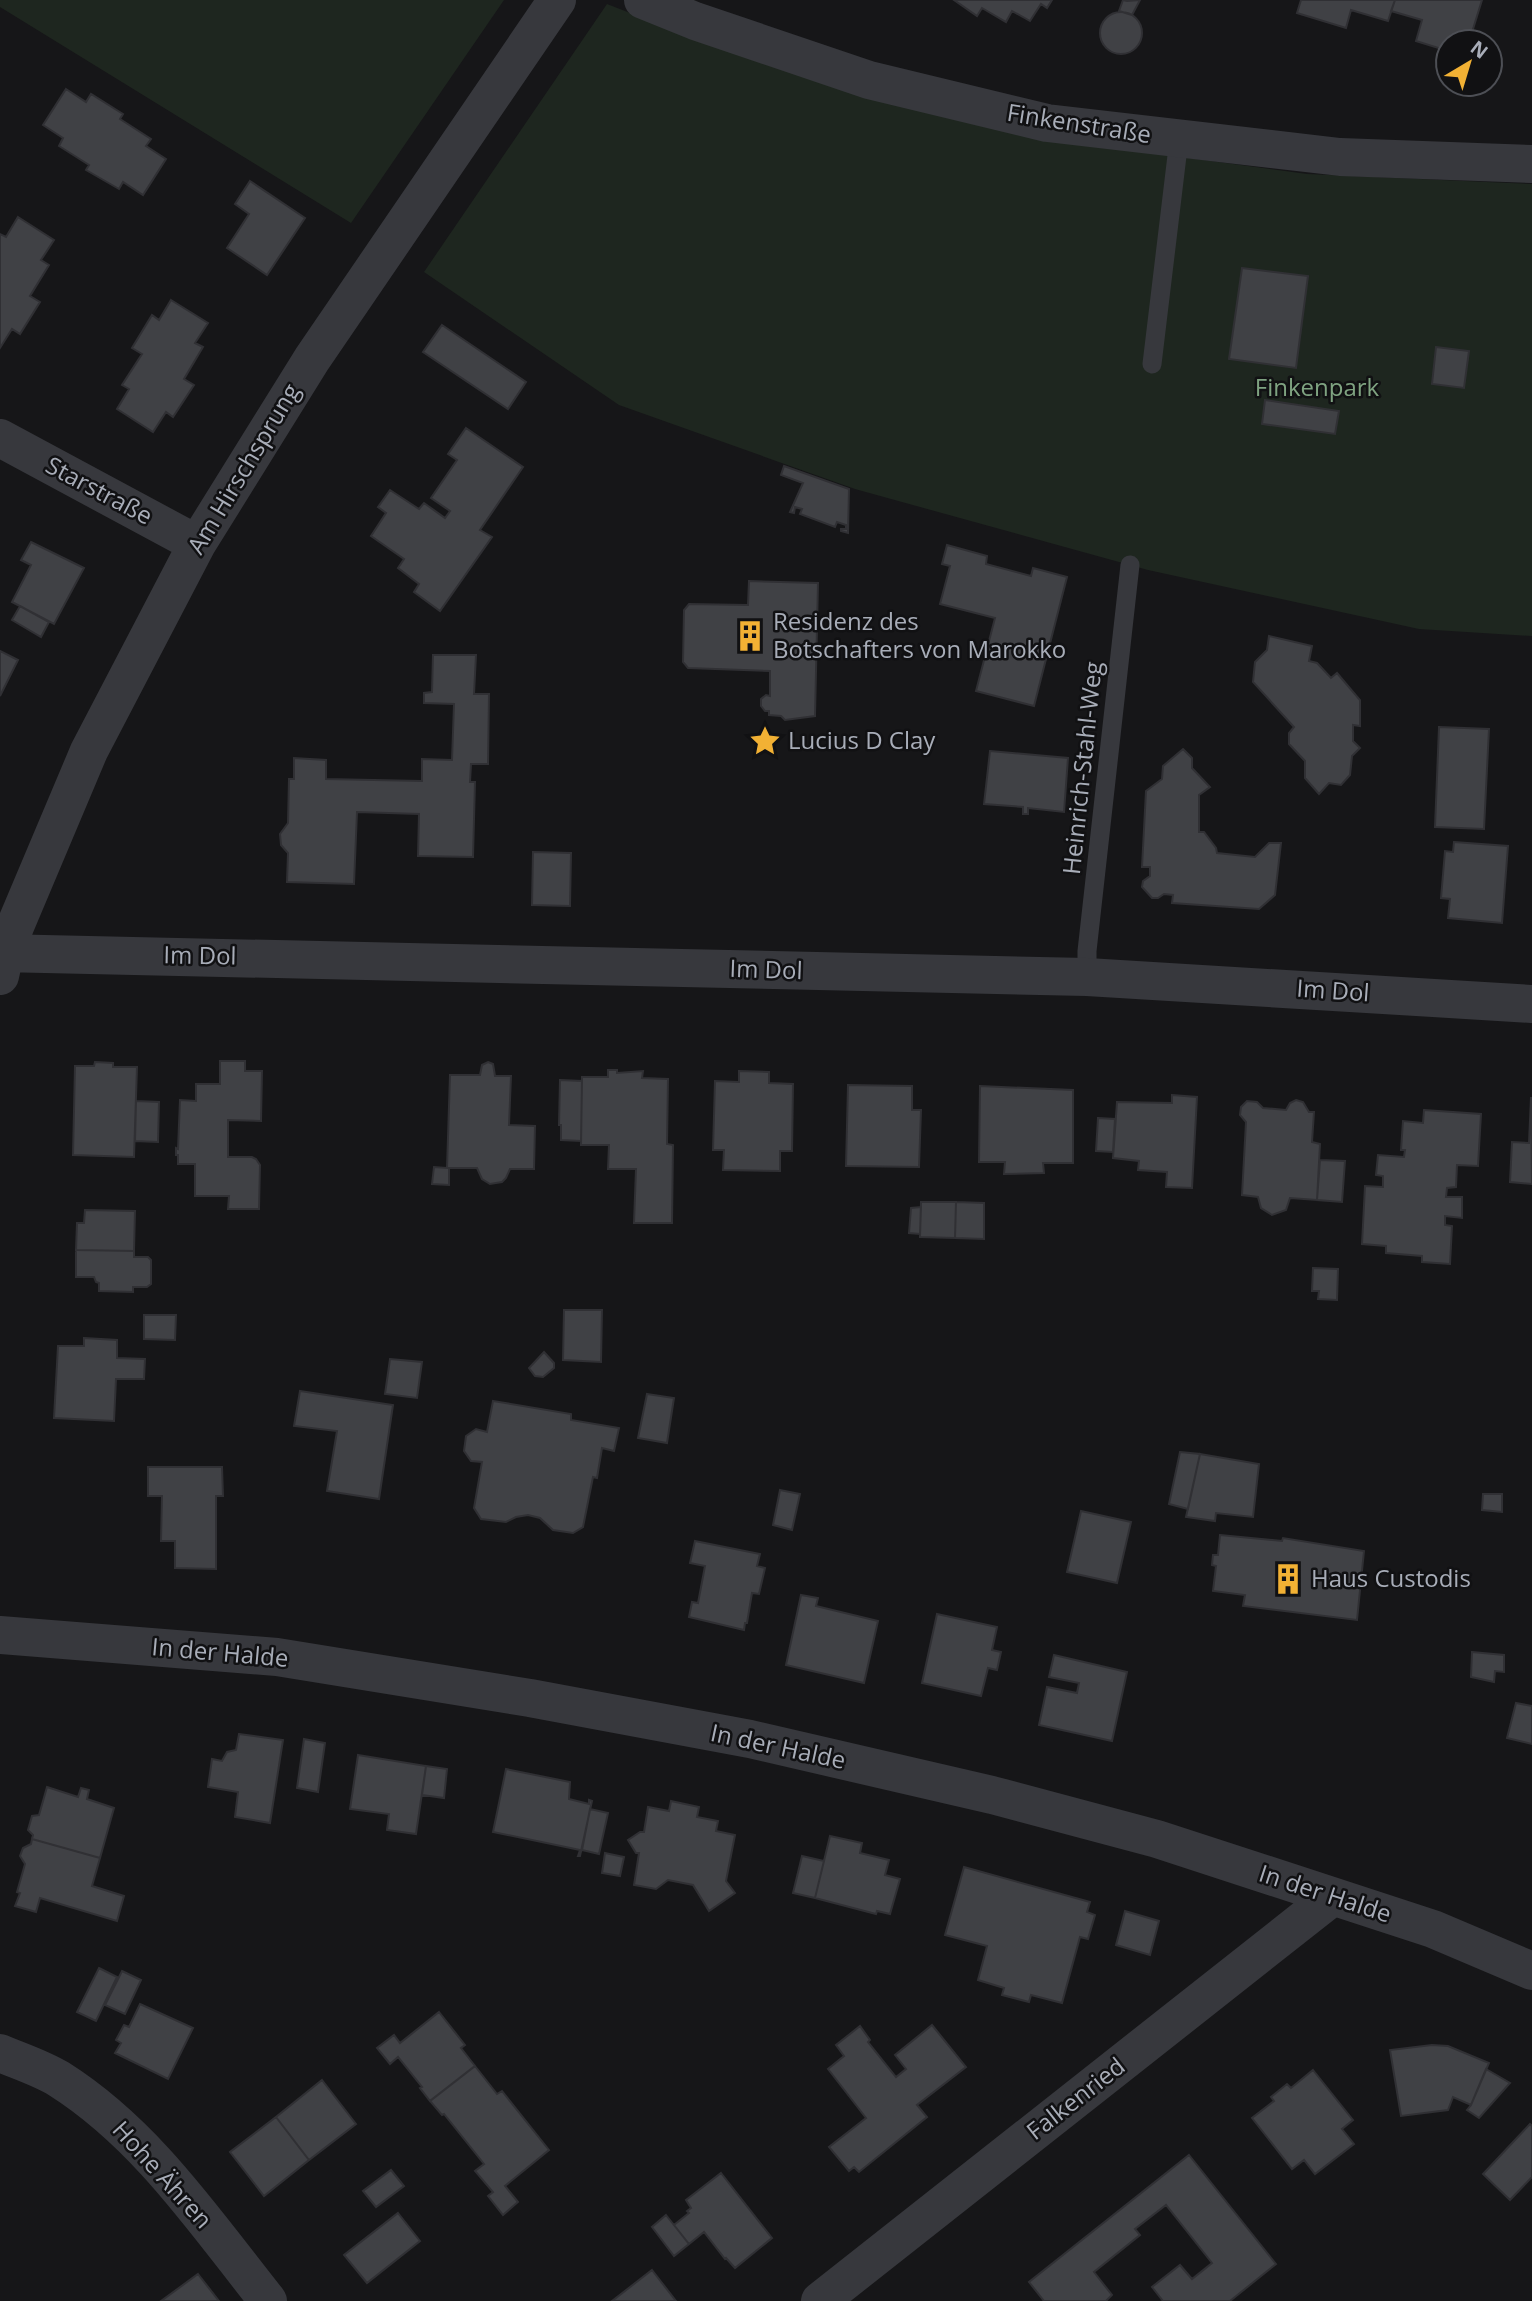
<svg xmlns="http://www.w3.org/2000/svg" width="1532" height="2301" font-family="'Open Sans',sans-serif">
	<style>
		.green { fill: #1e261f }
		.building { fill: #404145; stroke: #303034; stroke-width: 2 }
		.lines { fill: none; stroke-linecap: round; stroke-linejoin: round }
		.service { stroke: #37383d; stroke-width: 19 }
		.minor { stroke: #37383d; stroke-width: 38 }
		.labels { text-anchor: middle; stroke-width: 5; stroke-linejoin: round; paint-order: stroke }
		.street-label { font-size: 24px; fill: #a8adb8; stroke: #111113 }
		.park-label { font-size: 24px; fill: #7fa381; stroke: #111113 }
		.poi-label { font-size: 24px; fill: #a8adb8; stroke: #111113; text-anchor: start }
	</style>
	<rect width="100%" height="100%" fill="#161618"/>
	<path class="green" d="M0,0H504L351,223L0,7Z
		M607,4L681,33L1034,137L1307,174L1532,184V636L1419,629L1148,570L855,489L619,405L424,272Z"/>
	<path class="building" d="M954,0H1052L1047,8L1041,4L1030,21L1012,11L1006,22L982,8L977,16Z
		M1123,0L1127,1L1140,0L1132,15L1119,11Z
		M1301,0H1395L1388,21L1351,10L1346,28L1297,13Z
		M1395,0H1482L1469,42H1448V51L1416,41L1422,20L1391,11Z
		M1100 33a21 21 0 1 1 42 0a21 21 0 1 1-42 0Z
		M66,89L86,102L91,94L123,114L120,119L151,139L146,146L166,159L143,195L123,182L119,189L86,170L89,165L59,146L63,138L43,125Z
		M250,181L305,218L267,275L227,248L249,214L235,204Z
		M18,217L54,240L41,260L49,265L30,296L40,302L20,334L12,329L0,348V234L6,237Z
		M1242,268L1308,276L1296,368L1229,359Z
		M171,300L208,323L195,343L203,347L184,379L194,385L173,417L166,412L153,432L117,409L129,389L122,385L142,354L132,348L152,315L159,320Z
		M442,325L526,382L508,409L423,352Z
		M1436,347L1469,351L1464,388L1432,384Z
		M1265,400L1339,411L1335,434L1262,424Z
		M466,428L523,467L480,530L492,537L440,611L414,592L419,584L398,568L404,559L371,536L386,513L378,507L390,490L419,509L424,503L445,518L450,511L431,498L457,460L448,454Z
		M784,466L849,489L848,533L841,531V529H846V525L837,522L835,527L800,514L802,509L795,507L794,513L790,512L803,483L781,475Z
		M31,542L84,568L54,624L12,602L31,565L21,560Z
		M947,545L987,556L986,564L1031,576L1033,568L1067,577L1034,706L976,691L995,618L940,604L950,566L942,564Z
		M749,581L818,583L815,716L785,720L781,716L769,715V711H765L761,706V699L766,695L770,696V671L688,668L683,662L684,610L689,604L748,605Z
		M20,606L49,622L41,637L12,620Z
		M1269,636L1312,646L1309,661L1317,663L1331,678L1337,673L1360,700V726L1353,725V741L1360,748L1352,756L1350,775L1341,785L1329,783L1319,794L1305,778V761L1289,744V733L1294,727L1253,682L1255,662L1267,650Z
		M0,651L18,660L0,696Z
		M433,655H476L474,694H489L488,764H471L470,782H475L473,857L418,856L419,814L357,812L354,884L287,882L288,853L281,845L280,834L288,823L289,779H294V758L326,760V779L422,781V759L452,760L454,704L424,703V693L432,692Z
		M1439,727L1489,729L1484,829L1435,827Z
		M1183,749L1192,758V768L1210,787L1199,795V832H1204L1216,848L1217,853L1255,857L1269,843H1281L1275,895L1259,909L1172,903L1173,895L1164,894L1158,898H1152L1142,887L1143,881L1150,876V867H1142L1146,791L1162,779L1163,766Z
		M990,751L1068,758L1064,812L1028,808V814H1023V807L984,804Z
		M1454,842L1508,846L1502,923L1448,918L1450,899L1441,898L1445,851L1453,852Z
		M533,852L571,853L570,906L532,905Z
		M220,1061H245V1071H262L261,1121L228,1120V1157H252L256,1159L260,1165L259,1209H228L229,1196H195V1164H178V1155H176V1148L178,1149L180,1100L196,1101V1084H220Z
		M95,1062L113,1063V1067H137L134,1157L73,1155L75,1066H94Z
		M488,1062L493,1064L495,1076H511L509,1125L535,1126L534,1169H510L506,1178L502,1182L490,1184L482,1179L477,1168H449V1185L432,1184L434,1167L447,1168L450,1075H480L482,1065Z
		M608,1070H617V1073L643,1071L642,1078L668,1079L667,1144L673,1145L672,1223H634L636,1169H608L609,1145H581L582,1077H608Z
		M739,1071L769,1072V1083L793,1084L792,1151H780V1171L723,1170L724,1150H713L715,1081L739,1082Z
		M560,1080L582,1081L581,1141L561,1140V1125H559Z
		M848,1085L912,1086V1110H921L919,1167L846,1166Z
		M980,1086L1073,1090V1163H1043L1044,1173L1004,1174L1005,1162H979Z
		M1172,1095L1197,1097L1192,1188L1166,1187L1167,1172L1138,1170L1139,1161L1113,1158L1117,1102L1172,1103Z
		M1531,1097L1532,1184L1510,1182L1512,1142L1529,1143Z
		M1296,1100L1303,1102L1309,1112H1314L1312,1142L1320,1144L1317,1200L1290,1198L1286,1210L1272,1215L1261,1208L1258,1197L1242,1195L1246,1122L1240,1115L1241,1107L1247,1101L1257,1102L1263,1108L1286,1110L1290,1103Z
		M136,1101L159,1102L158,1142L135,1141Z
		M1424,1110L1481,1114L1478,1166L1457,1165L1456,1187L1447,1188L1446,1197H1462V1218L1445,1216V1225L1452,1226L1450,1264L1422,1262V1256L1386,1253V1246L1362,1244L1365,1186L1383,1187V1176L1376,1175L1378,1155L1404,1157L1405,1150H1401L1403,1121L1423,1123Z
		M1098,1118L1115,1119L1113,1152L1096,1151Z
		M1320,1160L1345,1161L1342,1202L1317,1200Z
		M921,1202H956L955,1238L920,1237Z
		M956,1202L984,1203V1239L955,1238Z
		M921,1207L920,1234L909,1233L911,1208Z
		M85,1210L135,1211L134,1251L76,1250L77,1223H84Z
		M76,1250L134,1251V1257H148L151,1260V1284L147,1287H133V1292L99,1291V1283L96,1282L94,1277H76Z
		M1313,1268L1338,1269L1337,1300L1318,1299L1319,1291H1312Z
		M564,1310H602L601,1362L563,1360Z
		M144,1315H176L175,1340L144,1339Z
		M84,1338L117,1340V1358L145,1359L144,1379H116L114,1421L54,1418L58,1346H84Z
		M544,1352L554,1363V1368L543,1377L535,1376L529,1368Z
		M390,1359L422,1362L417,1398L385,1394Z
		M300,1391L393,1405L379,1499L327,1491L337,1431L294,1426Z
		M647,1394L674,1398L667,1443L638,1438Z
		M493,1401L571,1414V1420L619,1428L614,1451L602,1448L597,1478L593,1477L583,1527L573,1533L553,1530L540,1518L528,1515L516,1517L506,1522L481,1519L474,1508L482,1462L471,1461L464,1451L466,1436L476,1429L487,1432Z
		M1180,1452L1200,1454L1188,1509L1169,1504Z
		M1200,1454L1259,1464L1253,1517L1216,1513L1215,1521L1186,1517Z
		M148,1467H222L223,1496H216V1569L175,1568V1541H161L162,1496H148Z
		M780,1490L800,1494L792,1530L773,1525Z
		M1483,1494H1502V1512L1482,1510Z
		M1081,1511L1131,1522L1117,1583L1067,1572Z
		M1220,1535L1282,1541L1283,1538L1364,1551L1357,1620L1243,1606L1245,1595L1213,1591L1216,1566L1212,1565L1213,1555H1218Z
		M695,1541L760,1554L757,1566L765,1568L759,1594L752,1593L747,1623H745L744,1630L689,1617L692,1602L698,1603L705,1566L690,1563Z
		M801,1595L818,1598L816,1606L878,1621L864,1683L786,1665Z
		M937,1614L997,1627L992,1650L1001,1652L997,1670L988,1668L981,1696L922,1683Z
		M1472,1652L1504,1655V1672L1495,1671L1494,1682L1471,1677Z
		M1054,1655L1127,1672L1112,1741L1039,1725L1047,1687L1077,1693L1079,1683L1049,1677Z
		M1516,1703L1532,1706V1744L1507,1738Z
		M239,1734L283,1740L270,1823L235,1817L238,1792L208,1787L212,1759L222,1761L227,1752L236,1750Z
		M304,1739L325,1743L318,1792L297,1788Z
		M358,1755L426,1766L416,1834L387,1830L389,1814L350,1809Z
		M426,1766L447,1769L444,1798L422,1795Z
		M506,1769L570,1782L569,1799L589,1804V1800L592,1801L580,1856H578L580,1850L493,1832Z
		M47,1787L78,1797L81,1788L89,1790L87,1799L114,1808L100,1858L32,1839L33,1835L28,1830L32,1816L39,1815Z
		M671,1801L699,1807L697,1817L718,1821L716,1831L735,1835L726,1881L735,1893L709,1911L693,1885L668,1880L656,1889L634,1885L639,1853H636L628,1840L640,1832H644L648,1807L669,1811Z
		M590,1809L608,1813L599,1854L582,1850Z
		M830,1836L862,1843L860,1853L889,1860L885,1875L900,1879L890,1914L877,1911L876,1914L815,1898Z
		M32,1839L100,1858L92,1886L124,1896L117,1921L40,1898L36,1912L15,1906L20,1893L17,1892L25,1864L20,1856L23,1848L31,1844Z
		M605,1853L624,1857L620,1876L602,1873Z
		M802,1856L824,1861L815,1898L793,1893Z
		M964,1867L1090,1902L1087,1912L1095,1915L1088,1939L1080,1937L1062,2003L1031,1995L1029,2002L1002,1995L1004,1988L978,1980L987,1946L945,1935Z
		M1125,1911L1159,1921L1150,1955L1116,1945Z
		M99,1968L117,1977L96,2021L77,2012Z
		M122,1971L141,1980L125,2014L105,2005Z
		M140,2004L193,2028L168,2079L115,2053L121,2043L116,2040L124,2025L129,2027Z
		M439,2012L465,2045L461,2048L475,2066L430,2101L420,2088L422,2087L398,2057L390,2064L377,2048L394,2035L400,2043Z
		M932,2025L966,2067L917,2105L927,2117L859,2172L854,2167L849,2171L829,2147L866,2118L828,2069L844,2056L836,2045L860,2026L870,2040L868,2042L896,2077L906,2069L895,2055Z
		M1432,2045L1448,2046L1489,2063L1471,2105L1453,2097L1448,2110L1401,2116L1390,2050Z
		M475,2066L497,2094L502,2091L549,2150L505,2186L518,2202L503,2215L488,2196L493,2192L475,2171L484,2164L444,2114L442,2115L430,2101Z
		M1486,2069L1510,2083L1479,2118L1467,2110L1471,2105Z
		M1313,2070L1353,2120L1342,2129L1354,2144L1315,2174L1304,2160L1292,2169L1252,2118L1274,2101L1271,2097L1287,2084L1291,2088Z
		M322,2080L356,2124L309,2160L276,2117Z
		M276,2117L309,2160L264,2196L230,2152Z
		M1530,2124L1532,2126V2177L1510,2200L1483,2174Z
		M1189,2155L1276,2264L1230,2301H1163L1152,2287L1180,2265L1192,2279L1212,2263L1166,2205L1135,2229L1140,2235L1094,2272L1112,2295L1106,2301H1044L1029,2282Z
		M391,2170L404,2186L376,2207L363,2191Z
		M721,2173L772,2238L735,2268L726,2258L725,2259L704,2232L689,2244L674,2225L689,2213L687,2211L691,2208L686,2200Z
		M398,2213L420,2241L367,2283L344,2255Z
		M666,2215L689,2244L674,2256L652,2227Z
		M652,2270L676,2301H612Z
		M198,2274L219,2301H161Z"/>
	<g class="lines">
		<path class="service" d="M1152,364L1179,139
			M1087,977V951L1130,565"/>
		<path class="minor" d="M643,0L695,21L869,80L1047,123L1340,157L1532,164
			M0,438L197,544
			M0,953L1087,977L1532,1004
			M0,976L5,953L16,924L89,751L197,544L312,359L557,0
			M0,1635L277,1657L530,1698L750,1739L992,1795L1157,1839L1433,1929L1532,1971
			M0,2053C19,2061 41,2068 59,2079C146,2134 205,2222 268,2301
			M820,2301L1332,1897"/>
	</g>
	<defs>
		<symbol id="building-bare" viewBox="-9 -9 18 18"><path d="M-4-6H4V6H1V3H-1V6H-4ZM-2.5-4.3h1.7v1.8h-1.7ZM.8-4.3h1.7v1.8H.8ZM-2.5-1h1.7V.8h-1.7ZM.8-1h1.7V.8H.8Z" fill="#f2b134" stroke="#111113" stroke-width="2.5" paint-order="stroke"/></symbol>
		<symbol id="sight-bare" viewBox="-9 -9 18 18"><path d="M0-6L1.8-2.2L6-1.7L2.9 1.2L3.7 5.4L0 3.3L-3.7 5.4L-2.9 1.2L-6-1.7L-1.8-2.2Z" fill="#f2b134" stroke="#111113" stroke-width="2.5" paint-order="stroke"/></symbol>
	</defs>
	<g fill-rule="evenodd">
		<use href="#building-bare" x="728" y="614" width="44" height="44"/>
		<use href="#sight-bare" x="743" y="719" width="44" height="44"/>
		<use href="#building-bare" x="1266" y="1557" width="44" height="44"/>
	</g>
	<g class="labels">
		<g class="street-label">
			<text transform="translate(1079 124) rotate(9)" y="8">Finkenstraße</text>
			<text transform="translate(244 469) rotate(-59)" y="8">Am Hirschsprung</text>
			<text transform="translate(99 491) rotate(28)" y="8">Starstraße</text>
			<text transform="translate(1083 768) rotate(-84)" y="8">Heinrich-Stahl-Weg</text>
			<text transform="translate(200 956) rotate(1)" y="8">Im Dol</text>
			<text transform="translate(766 970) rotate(2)" y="8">Im Dol</text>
			<text transform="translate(1333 991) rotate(4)" y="8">Im Dol</text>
			<text transform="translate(220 1653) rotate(5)" y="8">In der Halde</text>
			<text transform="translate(778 1747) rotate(12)" y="8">In der Halde</text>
			<text transform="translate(1325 1894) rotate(18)" y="8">In der Halde</text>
			<text transform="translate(1076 2099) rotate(-38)" y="8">Falkenried</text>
			<text transform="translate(162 2175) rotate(48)" y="8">Hohe Ähren</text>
		</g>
		<g class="park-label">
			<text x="1317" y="396">Finkenpark</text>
		</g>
		<g class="poi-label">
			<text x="773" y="630">Residenz des<tspan x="773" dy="28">Botschafters von Marokko</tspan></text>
			<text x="788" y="749">Lucius D Clay</text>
			<text x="1311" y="1587">Haus Custodis</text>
		</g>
	</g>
	<g transform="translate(1469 63) rotate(38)"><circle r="33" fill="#111113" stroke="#4d4f55" stroke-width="2"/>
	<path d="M0-5L12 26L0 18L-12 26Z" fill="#f2b134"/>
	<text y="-10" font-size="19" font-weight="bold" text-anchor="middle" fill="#a8adb8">N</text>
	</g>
</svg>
